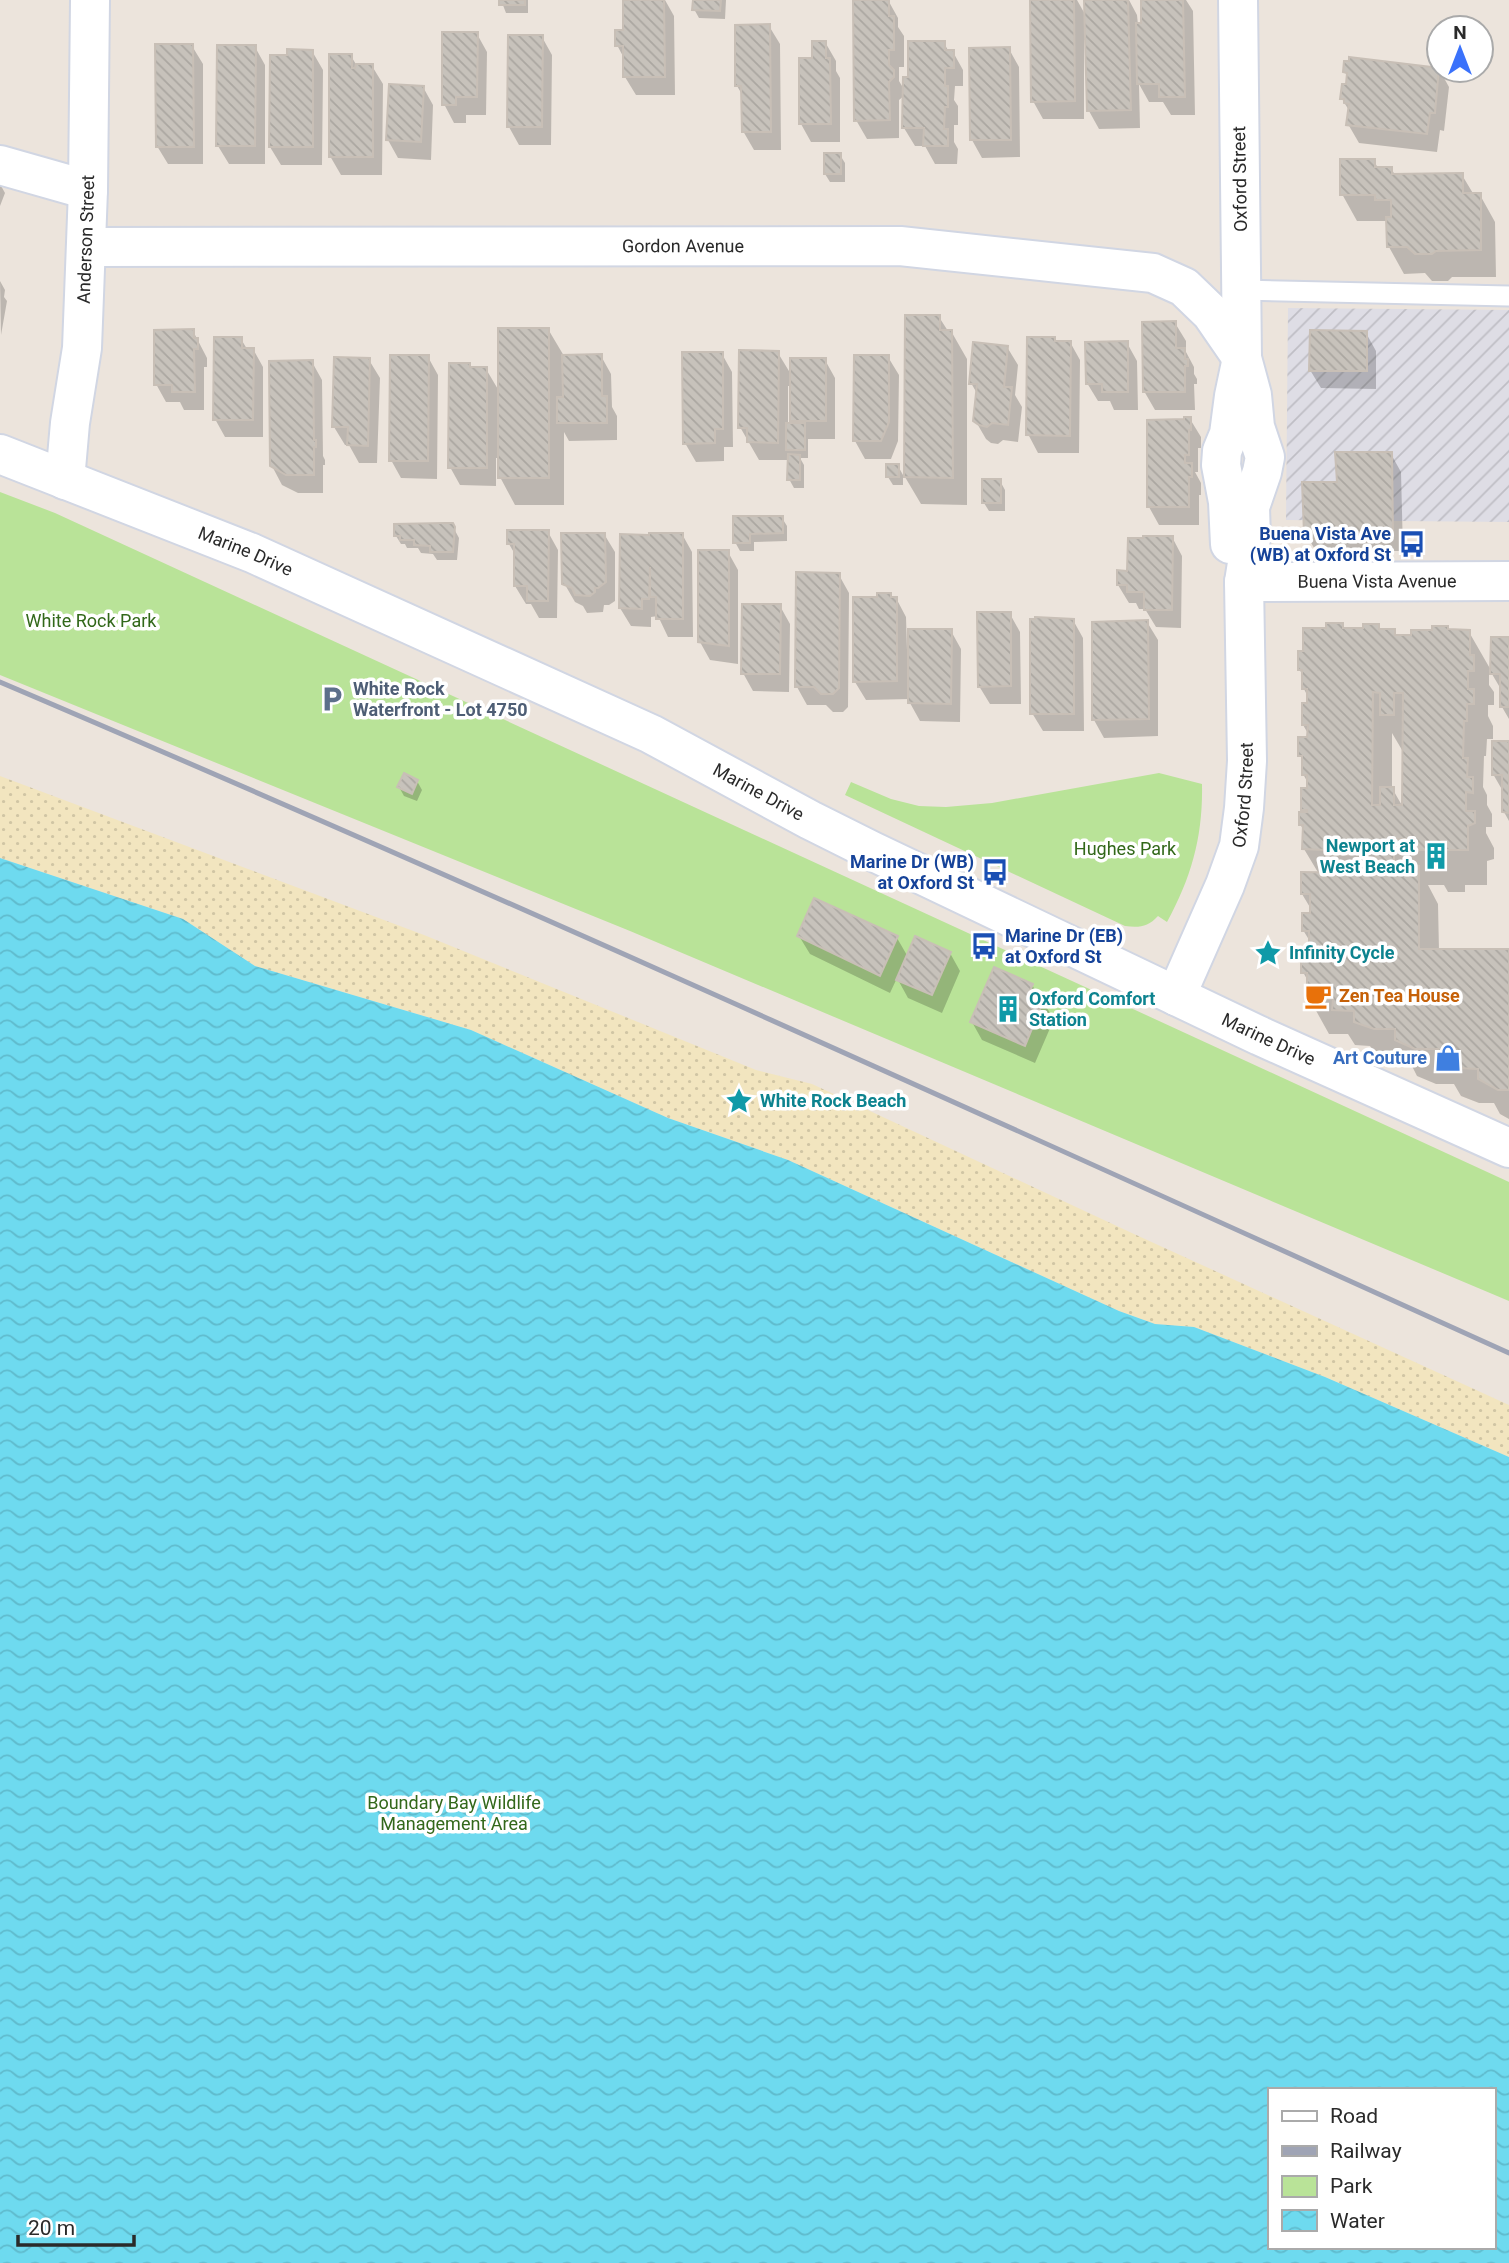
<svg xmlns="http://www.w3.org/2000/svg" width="1509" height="2263" font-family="Roboto,sans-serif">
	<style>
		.industrial { fill: url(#industrial-furrows) }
		.sand { fill: url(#sand-dots) }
		.park { fill: #b9e398 }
		.water { fill: url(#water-waves); fill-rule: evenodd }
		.shadow { fill: #0003; fill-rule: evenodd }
		.building { fill: url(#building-back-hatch); stroke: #c8bfb6; stroke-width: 2; fill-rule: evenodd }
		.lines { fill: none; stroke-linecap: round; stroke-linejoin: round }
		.lane-casing { stroke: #d1d6e3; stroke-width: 23 }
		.street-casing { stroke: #d1d6e3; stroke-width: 42 }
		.secondary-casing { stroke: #d1d6e3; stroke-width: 42 }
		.lane { stroke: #fff; stroke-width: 19 }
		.street { stroke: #fff; stroke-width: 38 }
		.secondary { stroke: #fff; stroke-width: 38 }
		.rail { stroke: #9fa4b5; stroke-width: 5 }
		.labels { text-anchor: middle; stroke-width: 7; stroke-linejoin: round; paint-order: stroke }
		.street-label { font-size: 18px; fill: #2a2a2a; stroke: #fff }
		.transit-label { font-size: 18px; font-weight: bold; fill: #164399; stroke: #fff; text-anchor: end }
		.park-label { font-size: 18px; fill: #32681a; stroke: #fff }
		.service-label { font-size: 18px; font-weight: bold; fill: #4e5e75; stroke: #fff; text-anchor: start }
		.culture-label { font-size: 18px; font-weight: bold; fill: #0d838f; stroke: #fff; text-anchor: start }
		.food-label { font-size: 18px; font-weight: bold; fill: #c56008; stroke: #fff; text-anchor: start }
		.shop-label { font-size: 18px; font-weight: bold; fill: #366cbe; stroke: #fff; text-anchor: end }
	</style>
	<defs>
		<pattern id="industrial-furrows" width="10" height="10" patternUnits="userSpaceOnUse" patternTransform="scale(1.75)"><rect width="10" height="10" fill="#dedde5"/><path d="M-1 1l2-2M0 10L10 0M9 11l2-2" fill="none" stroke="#bfbec5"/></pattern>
		<pattern id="sand-dots" width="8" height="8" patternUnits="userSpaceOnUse" patternTransform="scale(1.75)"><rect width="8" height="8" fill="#f2e5bf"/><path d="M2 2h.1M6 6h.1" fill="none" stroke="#d0c5a4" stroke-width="1.8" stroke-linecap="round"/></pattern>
		<pattern id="water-waves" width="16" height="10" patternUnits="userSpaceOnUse" patternTransform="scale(1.75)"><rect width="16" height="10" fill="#6edaef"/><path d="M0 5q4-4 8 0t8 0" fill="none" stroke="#5fbbcd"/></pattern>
		<pattern id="building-back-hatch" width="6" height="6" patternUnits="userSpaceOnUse" patternTransform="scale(1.75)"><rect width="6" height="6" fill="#c7c2bb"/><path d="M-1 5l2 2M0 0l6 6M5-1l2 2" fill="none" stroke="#aba7a1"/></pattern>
	</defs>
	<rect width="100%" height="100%" fill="#ece4dc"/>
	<path class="industrial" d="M1288,308L1509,310V522L1286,520Z"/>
	<path class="sand" d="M0,776L424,935L756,1070L812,1084L1134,1234L1509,1405V1457L1325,1377L1194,1327L1155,1324L1119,1311L788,1160L668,1118L471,1030L255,966L183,919L0,858Z"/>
	<path class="park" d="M0,492L55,513L1509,1182V1301L630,931L0,675Z
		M1159,773L1202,784C1203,836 1192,876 1167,922L1158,916C1148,927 1139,928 1125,926L845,795L851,782L891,799L919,806L946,807L992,803Z"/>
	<path class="water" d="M0,858L183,919L255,966L471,1030L668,1118L788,1160L1119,1311L1155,1324L1194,1327L1325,1377L1509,1457V2263H0ZM1269,2090H1493V2247H1269Z"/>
	<path class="shadow" d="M501,0H528V13H506Z
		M624,0H665L674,16L675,95H636L625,77V60L617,45L625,32Z
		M694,0H726L725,19L699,18L694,9Z
		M888,0L898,18V27L904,36V67H899V81L905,91L910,78L944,43L949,52H953L963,70V86H955L954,100L958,106V125H954V142L958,149L957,164H935L925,146H915L904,128L905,95L899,100V138L867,139L856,120Z
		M1032,0H1077L1086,16V0H1129L1137,15L1138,25H1143L1142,0H1186L1193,11L1195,115H1171L1163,102H1149L1139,84L1140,128L1099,129L1089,111L1087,40H1084V119H1043L1033,101Z
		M769,26L780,44L781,150H754L743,131V96L737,86Z
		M477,34L487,52L486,115H466V123H454L444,104Z
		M542,37L552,55L551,145H519L509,127Z
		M825,42L836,61V71L840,78V142H811L801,124L814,60Z
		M192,46L203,64V164H168L157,146Z
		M255,47L265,65V164H229L218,146Z
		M1009,49L1019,67L1020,157L982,158L972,140Z
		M312,51L323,70L322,165H281L270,147L289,57Z
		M351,56L357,66H372L383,84L382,175H341L330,156Z
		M1351,59L1439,69L1449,87L1444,131L1440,130L1437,152L1359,143L1348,124L1350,112L1342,99L1347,86L1348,78L1345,72Z
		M423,87L433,105L431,160L398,158L388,140Z
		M840,155L845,163V182H830L825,174Z
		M1374,161L1378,168H1391L1395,175H1462L1474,195H1480L1495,222L1496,277H1452L1448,281H1432L1425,273L1404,274L1389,247L1388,221H1357L1342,194Z
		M0,184L5,193L0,206Z
		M0,281L5,290L4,297L7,301L1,335Z
		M939,317L948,331H951L967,359V505L921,504L905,477Z
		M1175,323L1186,341V352L1194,367V374L1197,379V384H1194L1195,410H1155L1144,391Z
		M548,329L564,356H601L611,374L612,407L617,416V440L569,441L564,432V505H515L500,477V458H496V486L460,485L450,467L469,365L471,369H486L499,391Z
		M193,331L207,358V367H204V410H184L180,402H166L156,384Z
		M1366,333L1376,351V389L1321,388L1310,370Z
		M1054,338L1056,342H1070L1080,360L1079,453H1038L1028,434Z
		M241,339L247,349H253L263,367V437H225L215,419Z
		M1127,343L1137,361L1138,410H1114L1110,401H1098L1087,383Z
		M1007,347L1018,365L1015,395L1022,407L1018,442L1003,440L998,444L991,443L986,439L975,420L978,395L971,383Z
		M778,353L792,376L825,360L835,378V439H808V458H800L804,465V488H794L789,479V460H759L740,427ZM788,386H792V421L794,424H788Z
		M722,354L732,372L733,447H724V461L696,462L685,443Z
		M428,357L438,375L437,479L401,478L391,460Z
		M888,357L899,375L898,441L891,459H865L855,441Z
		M369,360L380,378L377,463H359L349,445H345L334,427Z
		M312,362L322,380L323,456L325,460V465H323V493H298L282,485L272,466Z
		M1190,419L1201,437V448H1198V472H1195L1201,483V495H1199V525H1159L1149,507Z
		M1391,454L1401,472L1403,551H1316L1305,533L1339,484Z
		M898,466L903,475V485H893L888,477Z
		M1000,481L1005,490V511H989L984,503Z
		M735,518H782L787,526V541L754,542V551H740L735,542Z
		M452,525L459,538L457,560H437L433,554L421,553L418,548H407L405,544H401L396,536Z
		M548,532L558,550L557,618H539L531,604H526L515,586L516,556L509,544Z
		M604,534L615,552V601L609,605H604L603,612L587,613L583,606L575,602L564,583Z
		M682,534L692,552L693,637H668L658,616L651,617V627L631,626L620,608L621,536Z
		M1172,537L1182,556L1181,628L1156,627L1145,609H1139L1136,603H1129L1118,585L1129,573Z
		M728,552L738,570V664L710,660L700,642Z
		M839,575L849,593L848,707L843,712H833L826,705H807L797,687Z
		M890,595L892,598H896L906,617L907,650L951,631L961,649L960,722L920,721L910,703V699L866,700L855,682L879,599Z
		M780,606L790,624L789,692L753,691L743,673Z
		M1010,614L1020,632L1021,704H990L979,686Z
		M1073,620L1083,638L1084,731H1043L1032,713Z
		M1147,622L1158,640V736L1104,738L1094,720Z
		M1342,625L1345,630H1365L1378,626L1380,631H1394L1398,637L1434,632L1447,627L1450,631L1469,632L1492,672L1509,639V719L1502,707V691L1489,669V685L1494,692V705H1488V716L1493,726V739H1487L1486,756H1484L1483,787L1487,795V805L1492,814V827H1486V833L1494,848V859L1487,861V885H1465V892H1448L1444,885H1428L1438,904L1439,951L1509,950V1119L1500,1114L1494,1103H1479L1461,1096L1454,1084H1436L1417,1076L1411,1064H1396L1377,1057L1370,1046L1355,1045L1348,1034H1329L1309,998V983L1303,972L1310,954L1311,943L1303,930L1311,915V909L1302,894L1319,874L1304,849V831L1300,824L1305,814L1303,809L1308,783L1303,774L1304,762L1300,755L1309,735L1303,725L1308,697L1304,689V677L1299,669L1305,653L1328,630ZM1392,733L1402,750H1404V809L1392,788Z
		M1509,742V821L1504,812V793L1493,774Z
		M417,781L422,790L417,801L404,796L399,787Z
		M799,936L897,938L908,957L950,953L960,971L942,1013L908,998L897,978L890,993L810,954Z
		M1032,985L1054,1019L1035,1063L982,1040L972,1022Z"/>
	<path class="building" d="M499,0H525V5H499Z
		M623,0H664L665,77H623V46H615V30H623Z
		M693,0H721L720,11L692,10Z
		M853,0H889V16H894V50H889V65L894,70V77L889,82L890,120L854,121Z
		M1030,0H1074L1075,101L1031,102Z
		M1084,0H1128L1131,110L1087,111Z
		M1141,0H1183L1185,97H1159V84H1137L1136,23H1141Z
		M770,24L771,132H742L741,86H735V25Z
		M442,32H478L477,97H456V105H442Z
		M508,35H543L542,127H507Z
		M812,41H826V58H830L831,124H799V58H812Z
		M908,41H945V50H954V68H945V86H948V107H945L944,129H948V146H923L924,128H902L903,77H908Z
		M155,44H193L194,147H156Z
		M217,45H256L255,146H216Z
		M1010,47L1011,140H970L969,48Z
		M287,49L313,50V147H269L270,55H287Z
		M329,54H352V68H355L356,64H373V157H329Z
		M1349,57L1439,68L1435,113H1430L1427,134L1346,125L1349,104L1344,103V99H1340L1342,84H1346L1347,73L1343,72L1344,61H1349Z
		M389,84L424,86L421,142L386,140Z
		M824,153H841V174H824Z
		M1340,159H1375V167H1392V174L1463,173V193H1481V250L1436,251L1432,254H1415L1407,247H1387L1386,217H1391V200H1375V195H1340Z
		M905,315H940V330H952L953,478L904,477Z
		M1176,321V348H1185V359H1188V366H1185V392H1143L1142,322Z
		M498,328H549V478H498Z
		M194,329V338H198V349H194L195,392H172V385H154V330Z
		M1310,330L1367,331V371H1309Z
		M214,337H242V348H254L253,420H213Z
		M1027,337H1055V341H1071L1070,436L1026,435Z
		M1128,341V392H1102V384H1086L1085,342Z
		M973,342L1008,346L1004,387H1012L1008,425L992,423L987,427L979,425L973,421L977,384H969Z
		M739,350L779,351L778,443L747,442V428H738Z
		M682,352H723V429H715V443L683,444Z
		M602,354V396H607V423H557V397H563L562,355Z
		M390,355H429L428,461H389Z
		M854,355H889V422L881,441H853Z
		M334,357L370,358L368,446L347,445L348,427H332Z
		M790,358H826V421H790Z
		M313,360L314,440H316V447H314V475H286L270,466L269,361Z
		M449,363H470V367H487V468H448Z
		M1184,417H1191V430H1189V455H1185V463H1192V477H1189V507H1147V420L1184,419Z
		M786,423H805V450H786Z
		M1335,452H1392L1393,533H1304L1302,482H1337Z
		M788,454L800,455V480H787Z
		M886,464H899V477H886Z
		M982,479H1001V503H982Z
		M733,516H783V533L750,534V543H733Z
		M445,523H453L455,527L453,552H430V546L414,545V540H400V536H394V524Z
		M507,530H549L548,601H527V586H514V544H507Z
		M561,533H605L606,582L598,588H595V592L590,596L575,595L572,588L562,584Z
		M649,533H683V619H656V597H650V567L649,599H642V609L619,608L620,534L649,535Z
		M1143,536H1173L1172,610H1144V592H1127V585H1117V570L1127,571L1128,538H1143Z
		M698,550H729V646L698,642Z
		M796,572L840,573L839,688L833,694H821L814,687H795Z
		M877,593H891V597H897V681L853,682V597H877Z
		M742,604H781L780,674H741Z
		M977,612H1011V686L978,687Z
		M1035,617L1074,619V714H1030V619H1035Z
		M1148,620L1149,719L1092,720V622Z
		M1326,623H1343V628H1363V624H1379V629H1395V635H1411V630H1432V626H1448V629L1470,630V655H1474V671H1468V689H1474V704H1467V721H1464L1463,758H1468L1467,777H1473V793L1466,792V811H1475V823L1468,826V850H1446V857H1426V850H1407V839H1394V866H1419V949H1509V1090H1498L1478,1079V1069L1457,1068L1438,1060V1049H1415L1395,1040V1029H1374L1354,1022V1011L1332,1010L1333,999H1307V973H1301V952H1309V931H1302V913H1310V894H1301V872L1375,873L1376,841H1365L1364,850L1348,849V855H1326V850L1302,849L1303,825H1299V812H1307V810H1301V788H1307V775H1302V756H1298V737H1307L1308,725H1302V703H1307V689H1302V670H1298V651H1303V628H1326ZM1373,692L1380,693V715H1394V693H1403L1402,805H1394V787H1380V805H1372Z
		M908,629H952L951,704L908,703Z
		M1491,637H1509V707H1500V674H1490Z
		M1492,741H1509V813L1502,812V775H1492Z
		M404,773L418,780L412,794L397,787Z
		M814,898L898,936L880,976L797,936Z
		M915,936L951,952L932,995L896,980Z
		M994,967L1033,984L1029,993L1044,999L1025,1046L970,1022Z"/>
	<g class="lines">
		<defs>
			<path id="lane" d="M1242,290L1509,296"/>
			<g id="street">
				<path d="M0,165L88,190"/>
				<path id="s1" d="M86,247L900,246L1153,273L1184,287L1211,313L1242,358"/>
				<path id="s2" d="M65,480L70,423L82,348L88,190L90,0"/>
			</g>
			<g id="secondary">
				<path id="s3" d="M0,454L252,553L651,734L810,820L872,851L1260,1036L1509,1148"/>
				<path d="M1230,544L1228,502L1221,465L1222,451L1229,434L1234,396L1242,358L1238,0"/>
				<path id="s4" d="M1244,582L1509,581"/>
				<path id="s5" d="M1176,996L1225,885L1239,846L1244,808L1247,761L1244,582L1251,538L1250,507L1262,472L1265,457L1255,427L1252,395L1242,358"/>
			</g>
		</defs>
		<use href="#lane" class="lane-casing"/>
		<use href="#street" class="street-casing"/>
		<use href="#secondary" class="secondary-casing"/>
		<use href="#lane" class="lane"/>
		<use href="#street" class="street"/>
		<use href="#secondary" class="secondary"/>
		<path class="rail" d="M0,682C507,898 1007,1126 1509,1353"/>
	</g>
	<defs>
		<symbol id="bus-bare" viewBox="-9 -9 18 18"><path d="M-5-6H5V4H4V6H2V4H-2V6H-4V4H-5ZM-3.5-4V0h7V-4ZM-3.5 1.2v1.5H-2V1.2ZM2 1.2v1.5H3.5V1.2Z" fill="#1a4fb4" stroke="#fff" stroke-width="2.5" paint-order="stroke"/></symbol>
		<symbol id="parking-bare" viewBox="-9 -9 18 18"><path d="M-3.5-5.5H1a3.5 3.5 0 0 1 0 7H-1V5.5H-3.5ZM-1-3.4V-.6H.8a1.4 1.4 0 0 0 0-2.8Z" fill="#5c6f8a" stroke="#fff" stroke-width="2.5" paint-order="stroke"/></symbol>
		<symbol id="building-bare" viewBox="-9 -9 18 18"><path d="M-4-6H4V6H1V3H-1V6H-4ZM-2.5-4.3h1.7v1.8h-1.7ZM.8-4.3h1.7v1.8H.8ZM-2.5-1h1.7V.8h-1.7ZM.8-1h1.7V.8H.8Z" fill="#0f9aa8" stroke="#fff" stroke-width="2.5" paint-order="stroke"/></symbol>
		<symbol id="sight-bare" viewBox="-9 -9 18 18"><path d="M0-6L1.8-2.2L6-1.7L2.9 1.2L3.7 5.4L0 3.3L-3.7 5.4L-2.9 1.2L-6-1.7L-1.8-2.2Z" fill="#0f9aa8" stroke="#fff" stroke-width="2.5" paint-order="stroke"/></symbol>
		<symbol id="cafe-bare" viewBox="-9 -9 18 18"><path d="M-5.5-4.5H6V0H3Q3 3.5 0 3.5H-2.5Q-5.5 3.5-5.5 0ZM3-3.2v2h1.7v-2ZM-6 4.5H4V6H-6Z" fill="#e8710a" stroke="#fff" stroke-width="2.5" paint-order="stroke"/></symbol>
		<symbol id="shop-bare" viewBox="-9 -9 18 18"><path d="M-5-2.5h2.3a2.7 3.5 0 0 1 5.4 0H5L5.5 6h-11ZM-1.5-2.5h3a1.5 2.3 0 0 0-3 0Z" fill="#3f7fe0" stroke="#fff" stroke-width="2.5" paint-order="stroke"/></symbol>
	</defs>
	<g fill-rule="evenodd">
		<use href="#bus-bare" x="1393" y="525" width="38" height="38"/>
		<use href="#parking-bare" x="313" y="680" width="38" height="38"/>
		<use href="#building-bare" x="1417" y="837" width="38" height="38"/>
		<use href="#bus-bare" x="976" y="853" width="38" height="38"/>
		<use href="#bus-bare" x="965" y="927" width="38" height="38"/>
		<use href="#sight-bare" x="1249" y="934" width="38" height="38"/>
		<use href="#cafe-bare" x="1299" y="977" width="38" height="38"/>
		<use href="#building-bare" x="989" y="990" width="38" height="38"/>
		<use href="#shop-bare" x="1429" y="1039" width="38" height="38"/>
		<use href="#sight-bare" x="720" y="1082" width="38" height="38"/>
	</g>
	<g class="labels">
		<g class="street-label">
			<text transform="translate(1240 179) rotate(-91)" y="6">Oxford Street</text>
			<text dy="6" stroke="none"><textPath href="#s2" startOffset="242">Anderson Street</textPath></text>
			<text dy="6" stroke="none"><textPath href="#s1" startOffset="597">Gordon Avenue</textPath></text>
			<text dy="6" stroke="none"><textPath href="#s3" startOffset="264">Marine Drive</textPath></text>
			<text dy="6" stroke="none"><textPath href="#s4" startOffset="133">Buena Vista Avenue</textPath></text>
			<text dy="6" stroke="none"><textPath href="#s3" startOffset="831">Marine Drive</textPath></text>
			<text dy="6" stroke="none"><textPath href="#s5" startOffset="214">Oxford Street</textPath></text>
			<text dy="6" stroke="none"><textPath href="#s3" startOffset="1398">Marine Drive</textPath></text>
		</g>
		<g class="transit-label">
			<text x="1391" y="540">Buena Vista Ave<tspan x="1391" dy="21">(WB) at Oxford St</tspan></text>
			<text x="974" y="868">Marine Dr (WB)<tspan x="974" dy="21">at Oxford St</tspan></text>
			<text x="1005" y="942" text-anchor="start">Marine Dr (EB)<tspan x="1005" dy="21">at Oxford St</tspan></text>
		</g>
		<g class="park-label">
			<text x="91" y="627">White Rock Park</text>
			<text x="1125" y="855">Hughes Park</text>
			<text x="454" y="1809">Boundary Bay Wildlife<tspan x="454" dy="21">Management Area</tspan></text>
		</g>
		<g class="service-label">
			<text x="353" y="695">White Rock<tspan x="353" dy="21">Waterfront - Lot 4750</tspan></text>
		</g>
		<g class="culture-label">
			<text x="1415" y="852" text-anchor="end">Newport at<tspan x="1415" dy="21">West Beach</tspan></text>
			<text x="1289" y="959">Infinity Cycle</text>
			<text x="1029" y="1005">Oxford Comfort<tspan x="1029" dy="21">Station</tspan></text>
			<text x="760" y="1107">White Rock Beach</text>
		</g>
		<g class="food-label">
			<text x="1339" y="1002">Zen Tea House</text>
		</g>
		<g class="shop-label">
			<text x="1427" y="1064">Art Couture</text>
		</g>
	</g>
	<rect x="1268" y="2088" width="228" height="161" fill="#ffffff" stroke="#aaaaaa" stroke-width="2"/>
	<rect x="1282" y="2111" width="35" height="10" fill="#ffffff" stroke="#aaaaaa" stroke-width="2"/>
	<text x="1330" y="2123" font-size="21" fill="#2a2a2a">Road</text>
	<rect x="1282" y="2146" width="35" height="10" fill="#9fa4b5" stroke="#aaaaaa" stroke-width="2"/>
	<text x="1330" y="2158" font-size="21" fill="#2a2a2a">Railway</text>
	<rect x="1282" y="2176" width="35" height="21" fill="#b9e398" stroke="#aaaaaa" stroke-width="2"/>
	<text x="1330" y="2193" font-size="21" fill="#2a2a2a">Park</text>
	<rect x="1282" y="2210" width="35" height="21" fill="url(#water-waves)" stroke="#aaaaaa" stroke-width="2"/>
	<text x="1330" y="2228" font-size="21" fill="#2a2a2a">Water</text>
	<g transform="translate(1460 49)"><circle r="33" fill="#ffffff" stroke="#aaaaaa" stroke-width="2"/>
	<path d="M0-5L12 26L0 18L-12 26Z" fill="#3b72fb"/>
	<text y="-10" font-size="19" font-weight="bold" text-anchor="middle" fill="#2a2a2a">N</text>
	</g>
	<path d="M18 2235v10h116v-10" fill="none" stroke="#2a2a2a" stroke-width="3.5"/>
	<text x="28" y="2235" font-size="21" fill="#2a2a2a" stroke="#ffffff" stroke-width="5" paint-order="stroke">20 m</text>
</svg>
